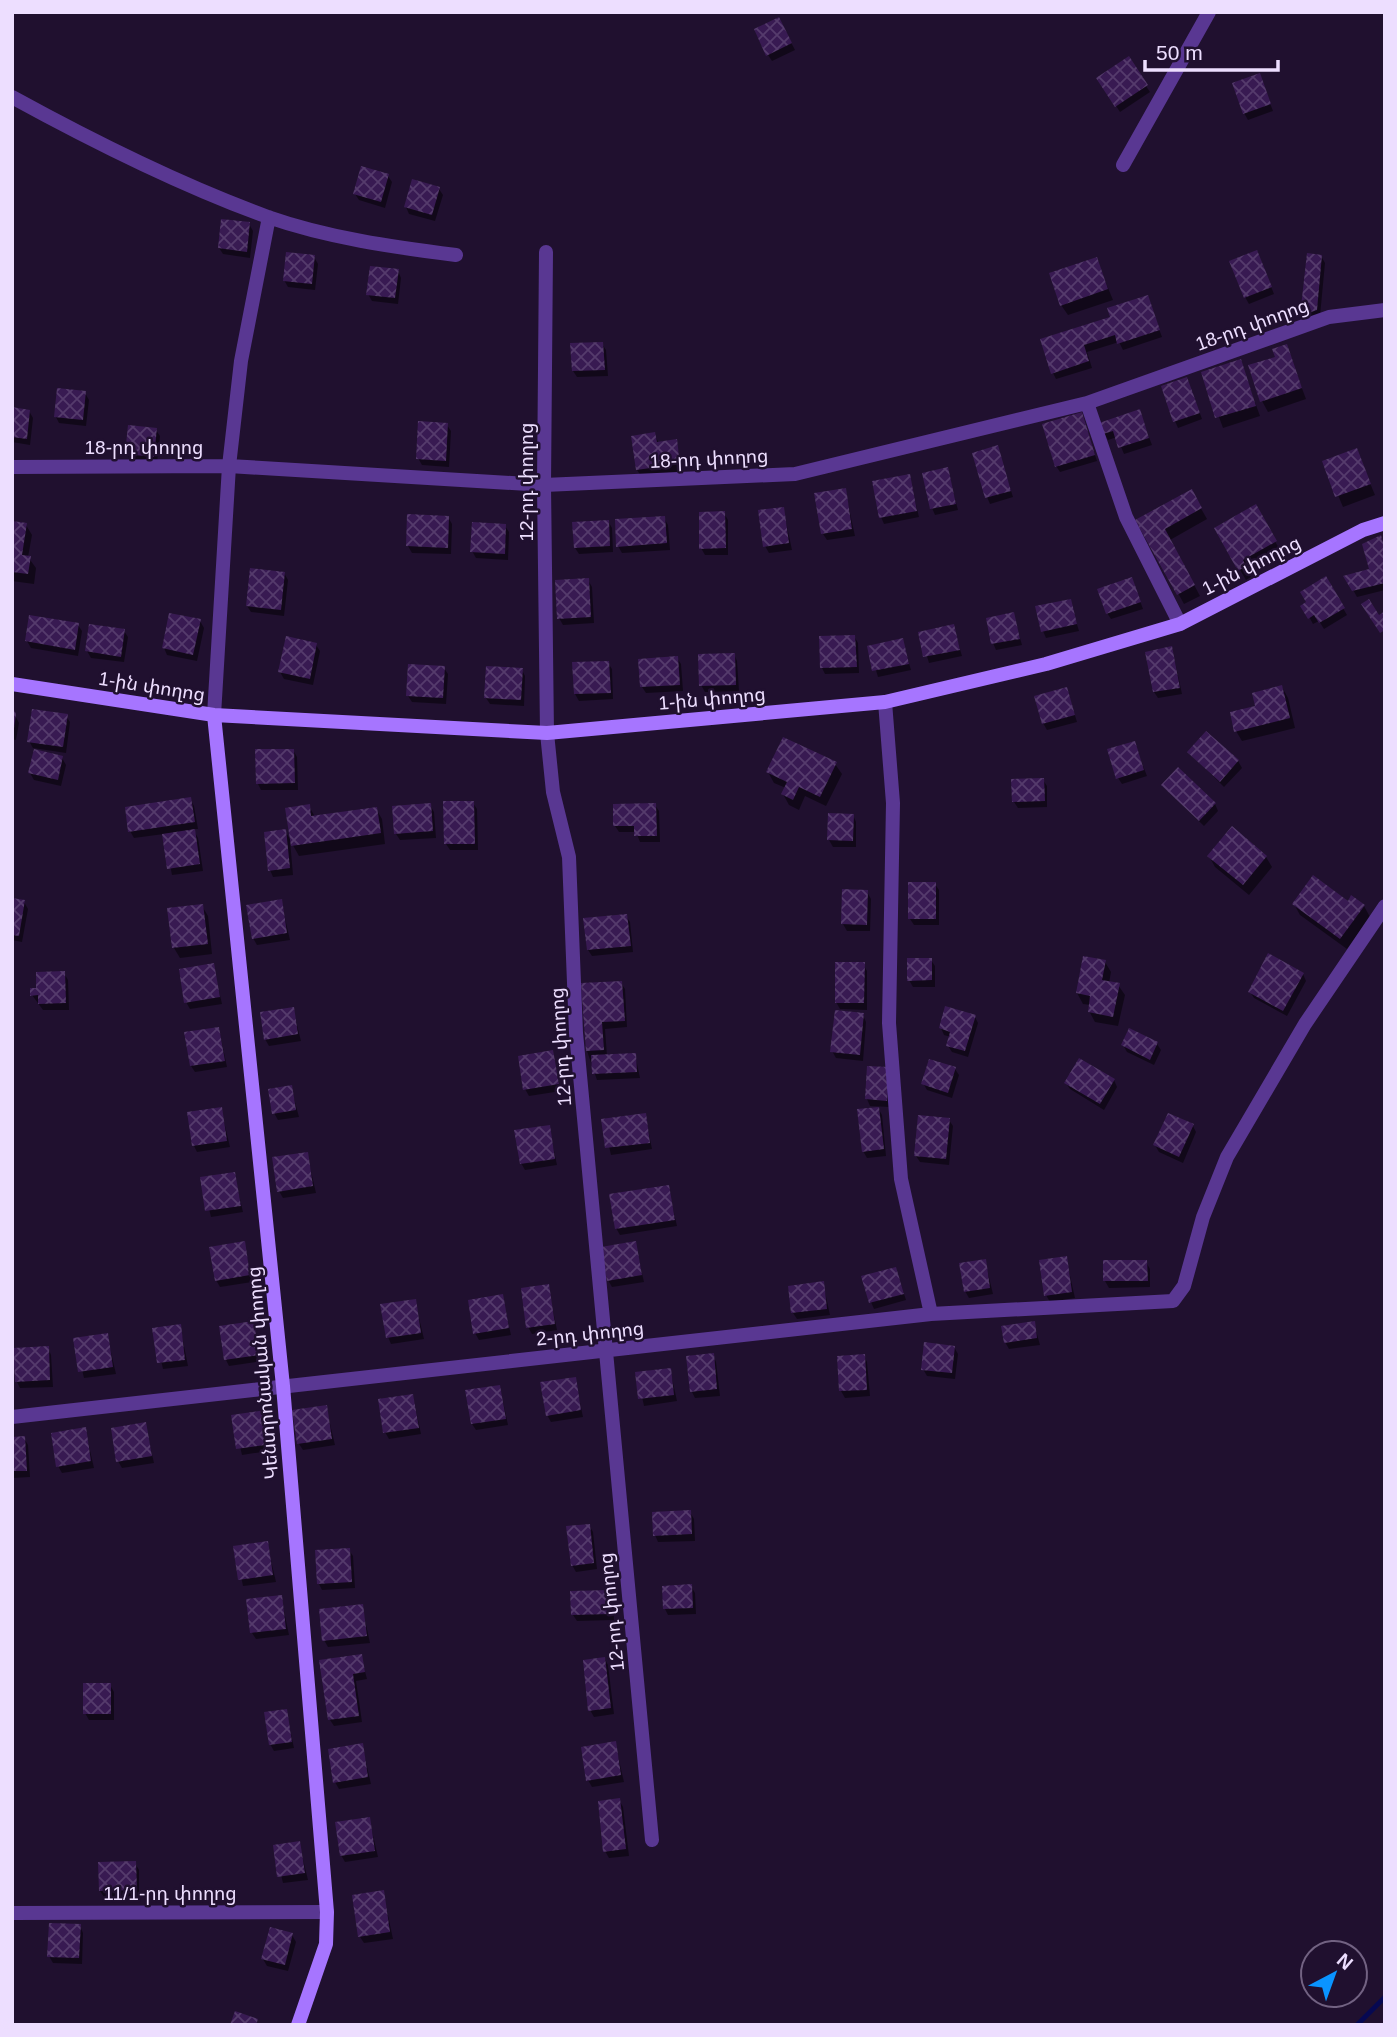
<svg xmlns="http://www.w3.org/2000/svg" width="1397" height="2037" font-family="Helvetica,'Noto Sans Armenian',sans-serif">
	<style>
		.shadow { fill: #0007 }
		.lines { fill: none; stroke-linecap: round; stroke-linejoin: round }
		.stream { stroke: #060852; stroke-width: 5 }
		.building { fill: url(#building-cross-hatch) }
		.street { stroke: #593792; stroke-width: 14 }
		.secondary { stroke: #a675ff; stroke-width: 14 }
		.labels { text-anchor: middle; stroke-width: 5; stroke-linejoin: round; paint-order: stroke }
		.street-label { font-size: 19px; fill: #eddeff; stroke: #20102f }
	</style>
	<defs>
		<pattern id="building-cross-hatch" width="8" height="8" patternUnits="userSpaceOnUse" patternTransform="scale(1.75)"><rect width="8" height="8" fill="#381a52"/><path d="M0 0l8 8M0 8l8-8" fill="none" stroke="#553b6c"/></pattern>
	</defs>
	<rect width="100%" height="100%" fill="#20102f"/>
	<path class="shadow" d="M782,25L795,50L772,61L768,55Z
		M1128,59L1150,92L1120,112L1098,78Z
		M1259,75L1273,111L1248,120L1244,113Z
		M388,176L392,182L385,208L359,200L355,194Z
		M439,189L443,195L435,221L409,214L406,207Z
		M249,224L253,231L250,258L223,254L219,248Z
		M1308,255L1321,256L1325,263L1320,316L1305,322L1302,316Z
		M314,257L318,264L315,290L288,287L284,280Z
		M1096,259L1113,300L1068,315L1061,305Z
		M1260,259L1274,294L1249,304L1245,297Z
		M398,271L401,278L398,304L372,301L368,294Z
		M1147,297L1162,337L1123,350L1119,342L1087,352L1092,368L1056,379L1053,373L1113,318Z
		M602,344L606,350L608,376L577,377L573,371Z
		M1286,346L1306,399L1268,412L1262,401L1277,358Z
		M1240,361L1260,416L1223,428L1203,373Z
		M1187,379L1202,419L1178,428L1175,421Z
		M85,393L89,400L86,426L59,423L56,417Z
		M12,409L29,411L33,418L30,445L12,442Z
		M1139,411L1152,445L1124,454L1117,437L1108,440L1104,433Z
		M1081,414L1097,461L1060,472L1056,466Z
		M447,425L451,431L449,467L422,465L418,458Z
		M156,430L160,436L157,463L130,460L127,453Z
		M654,434L659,443L676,441L683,471L641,476L637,470Z
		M997,447L1013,497L990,504L987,497Z
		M1356,450L1375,495L1343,507L1324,462Z
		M947,469L958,510L935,515L932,508Z
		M909,476L919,517L884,524L881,517Z
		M845,490L855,536L827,540L823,534Z
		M1191,491L1207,519L1170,540L1200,596L1184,604L1138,520Z
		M1255,506L1281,552L1247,571L1251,577L1246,580L1216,529Z
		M783,508L792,550L769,553L765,546Z
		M724,513L728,520V555H705L701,548Z
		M448,517L452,524L451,554L412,553L408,546Z
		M664,518L668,525L670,550L622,553L618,546Z
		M608,521L612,528L613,552L579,554L575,548Z
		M12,522L26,525L32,535L28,557L36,568L34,584L12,581Z
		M505,526L509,532L508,560L476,558L472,551Z
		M1380,538L1385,548V590L1357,597L1346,577L1371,570Z
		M284,573L288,580L284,616L251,612L247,606Z
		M1132,579L1143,609L1111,619L1107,613Z
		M1326,579L1347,615L1324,629L1319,621L1313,624L1307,613Z
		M588,580L592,587L594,623L563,625L559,618Z
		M1070,601L1079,631L1046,638L1043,631Z
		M1013,614L1022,645L996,650L993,643Z
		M200,621L204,628L197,661L167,655L164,648Z
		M78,625L82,631L78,656L31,648L27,641Z
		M953,626L962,656L929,663L920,633Z
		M124,631L128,637L124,662L91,658L87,651Z
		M854,636L858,643L859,673L825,674L822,668Z
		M902,640L911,670L878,677L869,647Z
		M316,645L320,651L313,685L284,679L280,672Z
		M1172,648L1182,694L1158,698L1154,692Z
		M734,654L737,661L739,691L705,692L701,685Z
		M677,658L681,664L683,691L646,693L642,687Z
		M608,663L612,669L613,699L579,701L575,694Z
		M444,668L448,674L446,704L412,702L408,696Z
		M522,670L525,676L524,706L490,704L486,698Z
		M1282,687L1288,698L1295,728L1242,741L1236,731L1257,707Z
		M1067,689L1077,722L1047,730L1043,723Z
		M12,709L19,723L16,740L12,739Z
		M66,716L70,722L66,753L33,748L29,741Z
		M1134,743L1147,776L1122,784L1118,778Z
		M293,750L297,757L298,790H261L258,784Z
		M1189,752L1238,761L1242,768L1224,787Z
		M62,758L66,765L61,786L34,780L30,773Z
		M835,764L842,774L826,806L805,796L799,810L789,805L783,794L786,788L774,783L768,772Z
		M1043,780L1047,786V807L1018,808L1014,802Z
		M1163,786L1215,804L1218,811L1204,826Z
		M190,799L194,806L198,829H193L198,838L203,871L172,875L164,834L134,838L130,831Z
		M473,803L477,809L478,850H450L446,844Z
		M430,805L434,812L436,838L400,840L396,834Z
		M655,805L659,811L660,842H640L636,832H619L615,826Z
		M309,806L315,817L376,809L382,819L385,844L299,856L290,840L293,875L273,877L270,870L285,831L292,842Z
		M853,815L856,822V847H833L829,840Z
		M1209,856L1266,857L1272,867L1249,895L1215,867Z
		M935,884L939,890V925H914L910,919Z
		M867,892L871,899L870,931H847L843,924Z
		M12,900L24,902L28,909L22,942L12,940Z
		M281,901L290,940L257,945L253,938Z
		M1348,903L1364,906L1370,917L1347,949L1300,915L1294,904Z
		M202,906L208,916L212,954L180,958L174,948L169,909Z
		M626,916L630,922L633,952L592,956L588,950Z
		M931,960L935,966V987H913L909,980Z
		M1105,962L1111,972L1109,983L1118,985L1125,995L1118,1026L1095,1022L1089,1011L1091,1005L1083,1004L1077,993Z
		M863,964L867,971V1010L840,1009L836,1002Z
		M213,965L222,1004L190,1009L186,1002Z
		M64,973L68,980L69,1010H43L32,995Z
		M1303,974L1306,981L1287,1016L1254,998L1250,992Z
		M621,983L625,989L627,1027L605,1029L607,1056L635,1054L640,1078L597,1080L587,1051Z
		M293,1009L301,1041L269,1046L265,1039Z
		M863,1015L866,1022L863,1061L836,1058L832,1051Z
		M975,1017L978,1023L968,1057L952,1052L948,1046L951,1037L944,1035L941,1028Z
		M219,1029L227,1067L195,1072L191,1066Z
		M1157,1044L1161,1050L1154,1065L1127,1052L1123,1045Z
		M552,1052L561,1091L529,1096L525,1089Z
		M888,1069L890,1107L870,1106L867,1099Z
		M955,1069L959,1075L952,1098L927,1090L923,1083Z
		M1114,1080L1117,1087L1104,1110L1070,1089L1066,1083Z
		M291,1087L299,1117L278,1120L274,1113Z
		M878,1108L882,1115L886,1156L867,1158L863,1151Z
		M221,1109L230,1147L197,1152L194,1146Z
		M645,1115L652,1149L611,1155L603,1120Z
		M949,1120L953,1126L949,1165L920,1162L916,1156Z
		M1193,1126L1196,1132L1183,1163L1159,1152L1155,1145Z
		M549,1127L557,1165L525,1170L521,1163Z
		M307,1154L316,1193L283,1198L279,1191Z
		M234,1174L243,1212L211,1217L202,1179Z
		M668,1187L677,1226L620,1235L616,1228Z
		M244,1243L252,1282L220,1287L216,1280Z
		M635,1243L644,1282L612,1287L608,1280Z
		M1066,1258L1075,1298L1050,1302L1046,1295Z
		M985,1261L993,1294L969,1298L965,1291Z
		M1146,1262L1150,1269V1287L1109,1288L1105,1281Z
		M896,1269L906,1300L874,1309L871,1302Z
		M823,1283L830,1315L797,1319L793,1313Z
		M548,1286L557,1330L532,1334L528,1327Z
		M502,1296L511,1335L479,1340L475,1333Z
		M415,1301L424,1339L391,1344L388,1337Z
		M253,1323L262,1361L229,1366L226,1360Z
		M1034,1323L1040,1345L1009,1349L1005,1342Z
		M180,1326L188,1366L163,1369L154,1329Z
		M107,1335L116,1374L84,1378L75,1340Z
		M954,1347L958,1354L955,1379L927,1376L923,1369Z
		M48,1348L51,1355L53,1387L20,1388L17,1382Z
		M713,1355L716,1362L720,1396L695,1398L692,1392Z
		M864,1356L867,1362L870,1396L845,1398L841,1391L839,1357Z
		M670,1369L677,1401L644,1406L637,1373Z
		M575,1379L583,1417L551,1422L547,1415Z
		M500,1387L508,1425L476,1430L472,1424Z
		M413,1396L421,1434L389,1439L385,1432Z
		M326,1407L335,1445L303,1450L299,1444Z
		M265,1412L274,1450L242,1455L233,1417Z
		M145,1424L154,1463L122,1468L118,1461Z
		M85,1429L94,1468L62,1473L58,1466Z
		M24,1438L28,1445L30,1477L12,1478V1439Z
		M690,1512L694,1519L695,1541L658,1542L655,1535Z
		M589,1525L593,1532L597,1569L576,1572L572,1565Z
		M267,1543L276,1582L243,1586L235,1548Z
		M349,1550L353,1556L355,1588L322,1590L319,1584Z
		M691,1586L695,1593L696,1614L668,1615L665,1609Z
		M609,1591L613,1598L614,1620L577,1621L573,1615Z
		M281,1597L289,1635L256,1639L252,1633Z
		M362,1606L370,1643L328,1647L324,1640Z
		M361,1656L367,1679L356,1681L362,1722L334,1726L330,1720Z
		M605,1659L608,1665L614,1714L594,1717L590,1710Z
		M110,1685L114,1692V1720H89L85,1713Z
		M286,1711L294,1748L274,1751L270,1744Z
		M615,1743L624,1782L592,1787L588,1780Z
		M362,1745L371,1784L339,1789L335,1782Z
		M619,1800L623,1807L629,1856L609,1858L605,1851Z
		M369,1818L378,1857L345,1862L341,1855Z
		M299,1843L308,1880L283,1883L274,1846Z
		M135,1863L139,1870V1897H104L100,1891Z
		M383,1892L393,1939L364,1943L360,1937Z
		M80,1926L83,1933L82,1964L53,1963L49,1956Z
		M292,1935L296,1942L288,1971L267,1966L263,1959Z"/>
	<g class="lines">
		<path class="stream" d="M1357,2025L1385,1997"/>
	</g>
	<path class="building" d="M779,17L792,43L766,56L754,29Z
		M1129,56L1148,85L1115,107L1096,78Z
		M1260,73L1271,104L1243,114L1232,83Z
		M361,166L389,174L381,202L353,194Z
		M412,179L440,187L432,215L404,207Z
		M221,219L250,222L247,252L218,248Z
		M1257,250L1272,287L1244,298L1229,261Z
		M286,252L315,255L312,284L283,281Z
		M1307,253L1322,255L1317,310L1300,316Z
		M1097,257L1108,289L1060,306L1049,273Z
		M370,266L399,269L395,298L366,295Z
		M1148,295L1160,330L1117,344L1115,335L1084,345L1089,361L1051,374L1040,339L1110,317L1107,308Z
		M603,342L605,370L572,371L570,343Z
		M1287,344L1302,388L1260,402L1248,365L1275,357L1272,349Z
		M1241,359L1256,406L1215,418L1201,372Z
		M1187,377L1200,413L1173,422L1161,386Z
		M57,388L86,391L83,420L54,417Z
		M12,407L30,410L27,439L12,437Z
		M1140,409L1149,438L1118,448L1113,431L1103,434L1099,423Z
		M1082,412L1095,455L1055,467L1042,424Z
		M418,421L448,423L446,461L416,459Z
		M128,425L157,428L154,457L125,454Z
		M655,432L657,442L677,439L680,464L636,470L631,436Z
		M998,445L1011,491L985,498L972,453Z
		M1357,448L1371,484L1335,497L1322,461Z
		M948,467L956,504L930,509L922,473Z
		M910,474L917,511L879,518L872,481Z
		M846,488L852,529L821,534L814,493Z
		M1192,489L1202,508L1165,529L1195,585L1177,595L1135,520Z
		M1256,504L1277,541L1243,560L1246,566L1238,571L1214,528Z
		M784,507L789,543L763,547L758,510Z
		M725,511L726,548L699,549V512Z
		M407,514L449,516L448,548L406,546Z
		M665,516L667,543L616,547L615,519Z
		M609,520L610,546L574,548L572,522Z
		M12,521L27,523L22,555L31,556L28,574L12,572Z
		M472,522L506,524L505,554L470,552Z
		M1381,535L1385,550V583L1352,591L1343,576L1369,569L1362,544Z
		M250,568L285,572L281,610L246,606Z
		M1326,576L1345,608L1319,623L1314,615L1308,619L1300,606L1306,602L1300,592Z
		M1132,577L1141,602L1106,614L1097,589Z
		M589,578L591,617L557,619L555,580Z
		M1071,599L1077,624L1041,632L1035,606Z
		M1369,599L1379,615L1385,611V630L1380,633L1361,604Z
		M1014,612L1020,639L991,644L986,618Z
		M169,613L201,619L193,655L162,648Z
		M29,615L79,623L75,650L25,641Z
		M89,624L125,629L121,657L85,651Z
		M954,624L960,650L923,657L918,632Z
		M855,635L857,667L820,668L819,636Z
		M286,636L317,643L310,679L278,672Z
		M903,638L909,664L872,671L867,646Z
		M1172,646L1180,688L1153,692L1145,652Z
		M735,653L736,685L699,686L698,654Z
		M678,656L680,685L640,687L638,659Z
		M609,661L611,693L574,694L572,662Z
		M408,664L445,666L443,698L406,696Z
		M486,666L523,668L521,700L484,698Z
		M1282,685L1290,718L1234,732L1230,712L1255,706L1252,693Z
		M1067,687L1075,715L1042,724L1034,696Z
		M12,706L16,714L14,728H12Z
		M32,709L68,714L63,747L27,742Z
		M1206,731L1239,760L1220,782L1187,752Z
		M783,737L837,762L820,797L799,787L793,800L781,794L787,782L766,772Z
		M1135,741L1144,770L1116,779L1107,749Z
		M34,749L63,756L58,780L28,773Z
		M255,749H294L295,783L256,784Z
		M1178,767L1216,803L1199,821L1161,785Z
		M1044,778L1045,801L1012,802L1011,779Z
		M191,797L195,822L128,832L125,807Z
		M443,801H474L475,844H444Z
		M431,803L433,831L394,834L392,806Z
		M656,803L657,836H634V826H613V804Z
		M310,804L311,816L377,807L381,833L291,846L285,808Z
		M828,813L854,814L853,841L827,840Z
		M1232,826L1267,856L1243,885L1207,856Z
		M195,829L200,864L167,869L162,834Z
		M286,829L290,868L268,871L264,832Z
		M1313,875L1348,901L1351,895L1365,905L1340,939L1292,904Z
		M908,882H936V919H908Z
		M842,889L868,890L867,925L841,924Z
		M12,898L25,900L19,936L12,935Z
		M282,899L287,933L252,939L246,905Z
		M203,904L208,944L172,948L167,908Z
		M627,914L631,946L587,950L583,918Z
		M1268,953L1304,973L1283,1011L1248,992Z
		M1083,956L1106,960L1102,980L1120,983L1113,1017L1088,1012L1090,996L1076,993Z
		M907,958H932V980L907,981Z
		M835,962H865L864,1003H835Z
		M214,963L220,997L184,1003L179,969Z
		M65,971L66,1003L38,1004V995L30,996V988H36V972Z
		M622,981L625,1021L602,1022L604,1050L586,1051L581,983Z
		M945,1006L976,1015L965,1051L946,1046L950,1032L939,1028Z
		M294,1007L298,1034L264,1040L260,1012Z
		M835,1010L864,1013L860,1055L830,1052Z
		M219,1027L225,1061L190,1066L184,1032Z
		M1129,1028L1158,1042L1150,1060L1121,1045Z
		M553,1050L559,1084L523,1090L518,1056Z
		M636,1053L637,1072L592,1074L591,1055Z
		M1079,1058L1115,1079L1100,1104L1064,1083Z
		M929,1059L956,1067L948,1093L921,1084Z
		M867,1066L889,1067L887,1101L865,1099Z
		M292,1085L296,1110L272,1114L268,1089Z
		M222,1107L227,1141L192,1146L187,1112Z
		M879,1107L884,1149L862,1152L857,1109Z
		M646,1113L650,1143L605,1148L601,1119Z
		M1168,1113L1194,1124L1179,1157L1153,1145Z
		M918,1115L950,1118L946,1159L914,1156Z
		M550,1125L555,1159L520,1164L514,1130Z
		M308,1152L313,1186L277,1192L272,1157Z
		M235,1172L241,1206L205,1211L200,1177Z
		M669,1185L675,1220L615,1229L609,1194Z
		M245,1241L250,1275L215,1281L209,1247Z
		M636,1241L642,1275L607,1281L601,1247Z
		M1067,1256L1072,1292L1044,1296L1039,1260Z
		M986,1259L990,1288L964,1292L959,1263Z
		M1103,1260H1147L1148,1281H1103Z
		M896,1267L904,1294L869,1303L861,1276Z
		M824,1281L827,1309L791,1313L788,1286Z
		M549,1284L555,1324L526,1328L521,1288Z
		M503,1294L509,1328L473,1334L468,1300Z
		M416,1299L421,1333L386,1338L380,1304Z
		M254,1321L259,1355L224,1360L219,1326Z
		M1035,1321L1037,1338L1004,1343L1001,1326Z
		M181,1324L185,1360L157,1363L152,1328Z
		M108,1333L113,1367L78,1372L73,1338Z
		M924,1342L955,1346L952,1373L921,1370Z
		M49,1346L50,1380L15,1382L13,1348Z
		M714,1353L717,1389L690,1392L686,1356Z
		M865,1354L867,1390L839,1391L837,1356Z
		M671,1368L674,1395L638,1399L635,1372Z
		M576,1377L581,1410L546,1416L540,1382Z
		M500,1385L506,1419L471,1424L465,1390Z
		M413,1394L419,1428L383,1433L378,1399Z
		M327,1405L332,1439L297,1444L292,1410Z
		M266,1410L272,1444L236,1449L231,1415Z
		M146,1422L152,1456L116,1462L111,1428Z
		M86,1427L91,1461L56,1467L51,1433Z
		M25,1436L27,1471H12V1437Z
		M691,1510L692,1534L653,1536L652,1512Z
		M590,1524L594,1563L571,1566L566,1526Z
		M268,1541L273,1575L238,1580L233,1546Z
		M350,1548L352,1582L317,1584L315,1550Z
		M692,1584L693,1608L663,1609L662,1586Z
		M610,1590L611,1614L571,1615L570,1591Z
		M282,1595L286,1629L250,1633L246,1599Z
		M363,1604L367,1636L322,1641L319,1609Z
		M362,1654L365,1672L353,1674L359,1716L328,1720L319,1660Z
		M605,1657L611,1708L588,1711L583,1660Z
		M83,1683H111V1714H83Z
		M287,1709L292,1742L269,1745L264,1712Z
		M616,1741L621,1775L586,1781L581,1747Z
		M363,1743L368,1777L333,1783L328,1749Z
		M620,1798L626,1849L603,1852L598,1801Z
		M370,1817L375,1851L340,1856L335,1822Z
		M300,1841L305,1873L277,1877L273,1845Z
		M136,1861L137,1890L99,1891L98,1862Z
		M384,1890L390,1932L358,1937L352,1895Z
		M49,1923L81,1924L79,1958L47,1957Z
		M270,1927L293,1933L285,1965L261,1959Z
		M235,2011L258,2019L256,2025H230Z"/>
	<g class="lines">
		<path class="street" d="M12,97C94,142 180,185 268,217C328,238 393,247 456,255
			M1123,165L1209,12
			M546,252L544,485L547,733L553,792L569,857L576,1033L652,1840
			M1087,403L1126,517L1180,624
			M12,467L229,466L544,485L795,474L1087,403L1329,317L1385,310
			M885,702L893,803L889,1023L901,1179L931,1314
			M214,715L229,466L241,361L269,217
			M12,1417L931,1314L1173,1301L1184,1286L1203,1217L1227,1157L1305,1024L1385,906
			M12,1913L327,1912"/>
		<path class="secondary" d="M12,684L214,715L547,733L885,702L1046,664L1180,624L1363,530L1385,523
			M214,715L283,1386L327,1912L326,1944L298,2025"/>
	</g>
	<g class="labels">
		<g class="street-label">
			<text transform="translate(1252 324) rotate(-20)" y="7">18-րդ փողոց</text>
			<text x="144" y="454">18-րդ փողոց</text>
			<text transform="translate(709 458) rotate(-3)" y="7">18-րդ փողոց</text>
			<text transform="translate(526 482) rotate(-90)" y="7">12-րդ փողոց</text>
			<text transform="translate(1251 565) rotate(-27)" y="7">1-ին փողոց</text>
			<text transform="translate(152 686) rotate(9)" y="7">1-ին փողոց</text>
			<text transform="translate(712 698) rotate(-5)" y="7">1-ին փողոց</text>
			<text transform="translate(560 1047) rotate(-94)" y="7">12-րդ փողոց</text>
			<text transform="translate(590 1333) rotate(-6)" y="7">2-րդ փողոց</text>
			<text transform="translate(262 1373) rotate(-95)" y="7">Կենտրոնական փողոց</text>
			<text transform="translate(611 1612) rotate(-96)" y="7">12-րդ փողոց</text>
			<text x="170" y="1900">11/1-րդ փողոց</text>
		</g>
	</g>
	<rect width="1397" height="2037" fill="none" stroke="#eddeff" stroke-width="28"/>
	<g transform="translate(1334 1974) rotate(41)"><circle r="33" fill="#20102f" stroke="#726282" stroke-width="2"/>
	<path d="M0-5L12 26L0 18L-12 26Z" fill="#0a94ff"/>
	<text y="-10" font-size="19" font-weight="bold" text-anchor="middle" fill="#eddeff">N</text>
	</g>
	<path d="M1145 60v10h133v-10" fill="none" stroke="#eddeff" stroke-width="3.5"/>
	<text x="1156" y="60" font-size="21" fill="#eddeff" stroke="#20102f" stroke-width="5" paint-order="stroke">50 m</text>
</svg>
